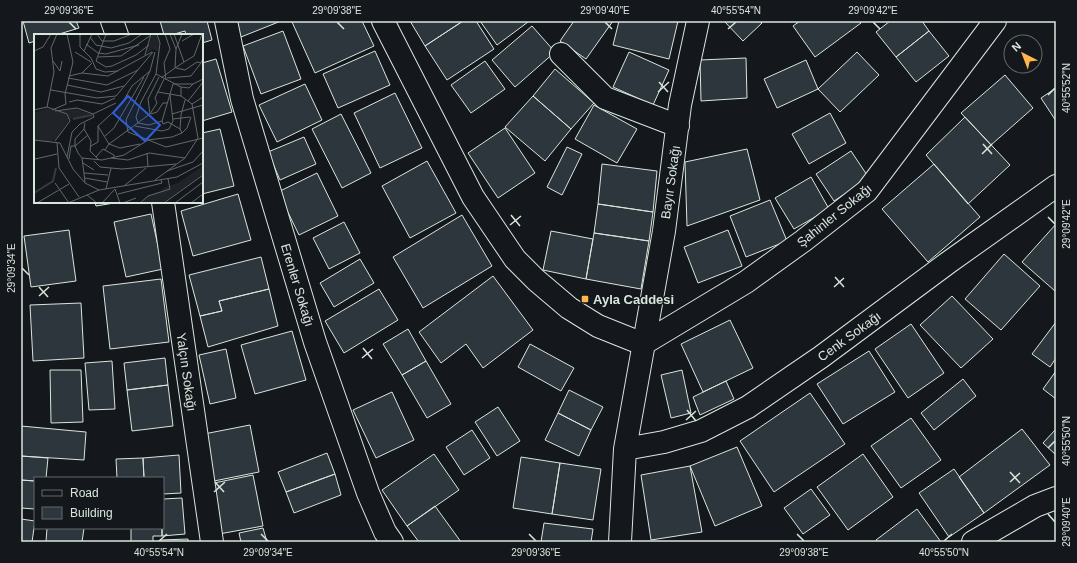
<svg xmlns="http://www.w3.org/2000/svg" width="1077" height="563" font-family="Helvetica,sans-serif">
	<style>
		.building { fill: #2c363c; stroke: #d8e6dc }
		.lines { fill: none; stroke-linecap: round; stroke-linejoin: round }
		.minor-casing { stroke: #d8e6dc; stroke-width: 24 }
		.minor { stroke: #14181c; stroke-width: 22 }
		.ticks { fill: none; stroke: #d8e6dc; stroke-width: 1.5 }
		.poi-dot { fill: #ffb74d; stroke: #14181c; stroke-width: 1.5 }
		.labels { text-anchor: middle; stroke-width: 3; stroke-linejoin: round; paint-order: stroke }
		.street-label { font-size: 13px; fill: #d8e6dc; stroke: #14181c }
		.poi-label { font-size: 13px; font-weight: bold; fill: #d8e6dc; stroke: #14181c; text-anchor: start }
		.inset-river { fill: none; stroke: #363b3e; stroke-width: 2 }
		.inset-road { fill: none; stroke: #626a69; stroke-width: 1 }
		.view { fill: #305dd8; fill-opacity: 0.15; stroke: #305dd8; stroke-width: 2 }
		.inset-edge { fill: none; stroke: #d8e6dc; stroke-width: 2 }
		.neatline { fill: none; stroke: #d8e6dc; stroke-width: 1.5 }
		.ticks-label { font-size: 10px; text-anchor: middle; fill: #d8e6dc }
	</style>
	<rect width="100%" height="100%" fill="#14181c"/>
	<path class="building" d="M23,21H76L79,28L56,35H35V41L29,43Z
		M160,21H207L212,40L202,43V35H186L185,31L171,35H164Z
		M235,21H281L241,37Z
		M293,21H362L374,46L315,73L292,22Z
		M410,21H463L425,46Z
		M463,21H476L494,49L447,80L425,46Z
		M480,21H527L528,22L497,45Z
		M574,21H613L586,59L560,41Z
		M619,21H678L669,59L613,45Z
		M724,21H760L762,23L743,41Z
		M800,21H860L861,23L815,57L793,26Z
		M890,21H922L929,31L896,57L876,32Z
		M532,26L555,52L515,87L492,60Z
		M283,31L301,79L261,94L243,46Z
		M929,31L949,56L916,82L896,57Z
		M375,51L390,85L338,108L323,74Z
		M629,52L669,70L653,105L613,87Z
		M857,52L879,75L840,112L818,89Z
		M746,58L747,98L701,101L700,60Z
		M216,59L232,112L202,121V63Z
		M806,60L818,89L777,108L764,79Z
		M485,61L505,89L471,113L451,85Z
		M555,69L594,103L571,129L533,96Z
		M1005,75L1033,108L991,145L961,113Z
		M305,84L322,120L277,142L259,105Z
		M1056,88V121L1041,98Z
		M395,93L422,148L380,168L354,113Z
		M533,96L571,129L545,161L505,127Z
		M594,105L637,129L617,163L575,139Z
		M830,113L846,143L809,164L792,134Z
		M341,114L371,173L342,188L312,129Z
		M965,117L1010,165L968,204L926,155Z
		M505,128L535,173L498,198L468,153Z
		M220,129L234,186L202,194V133Z
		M304,137L316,164L280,180L268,152Z
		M567,147L582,154L562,195L547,187Z
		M747,149L760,200L687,226L685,162Z
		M851,151L869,178L834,201L816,174Z
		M427,161L456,213L410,238L382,186Z
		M602,164L657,171L653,212L598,204Z
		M934,164L980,217L928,262L882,209Z
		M317,173L338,216L299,235L278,192Z
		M811,177L829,209L794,229L775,198Z
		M238,194L251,240L193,256L181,211Z
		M770,200L787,241L746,257L730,216Z
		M95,202H120L96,206Z
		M598,204L653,212L649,241L594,233Z
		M151,214L163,269L126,277L114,222Z
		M462,215L492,266L423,308L393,257Z
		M344,222L360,253L329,269L313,238Z
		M1056,224V290L1055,291L1022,262Z
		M69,230L76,281L31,287L24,236Z
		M728,230L742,266L698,283L684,247Z
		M551,231L593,239L586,279L543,270Z
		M594,233L649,241L641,289L586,279Z
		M1004,254L1040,286L1001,330L965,299Z
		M261,257L269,289L219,301L222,311L200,316L189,275Z
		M360,259L374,283L334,307L320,283Z
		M493,276L533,330L483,368L466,344L441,363L419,332Z
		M161,279L169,342L110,349L103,286Z
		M269,289L278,326L208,347L200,316L222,311L219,301Z
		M379,289L398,320L344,353L325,321Z
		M952,296L993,339L961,368L920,325Z
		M81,303L84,358L33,361L30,305Z
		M730,320L753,368L703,392L681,344Z
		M1056,322V358L1050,367L1032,354Z
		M911,324L944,373L908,398L875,349Z
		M408,329L426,361L402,375L383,344Z
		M292,331L306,380L255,394L241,345Z
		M530,344L574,368L561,391L518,367Z
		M226,349L236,398L210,404L199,355Z
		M869,351L895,392L843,424L817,384Z
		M165,358L168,385L127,390L124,363Z
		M112,361L115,409L89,410L85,363Z
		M426,361L451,404L427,418L402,375Z
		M50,370H81L83,422L51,423Z
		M682,370L691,413L671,418L661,375Z
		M1056,371V399L1043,389Z
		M963,379L976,396L934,430L921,413Z
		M726,381L734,399L700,415L693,397Z
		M168,385L173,426L132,431L127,390Z
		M569,390L603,407L591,430L558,413Z
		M392,392L414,440L376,458L353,410Z
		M810,393L845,444L774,492L740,441Z
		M498,407L520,441L497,456L475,422Z
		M558,413L591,430L579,456L545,440Z
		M911,418L941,460L901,488L871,446Z
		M250,425L259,472L214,481L204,434Z
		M21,426L86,432L84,460L21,456Z
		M1022,429L1050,465L984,513L959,477Z
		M1056,429V455L1043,443Z
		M472,430L490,458L464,475L446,447Z
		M737,447L762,506L715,526L690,466Z
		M327,453L335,474L286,492L278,472Z
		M434,454L459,490L407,526L382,490Z
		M863,454L893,497L848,530L817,487Z
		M179,455L181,493L163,494V478H144L143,458Z
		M21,456L48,458L46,478H35V481L21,480Z
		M521,457L560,463L552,514L513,508Z
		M143,458L144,478H117L116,459Z
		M560,463L601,469L593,520L552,514Z
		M690,466L702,532L651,540L641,475Z
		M954,469L984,513L949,537L919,493Z
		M335,474L341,495L294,513L286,492Z
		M253,475L263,526L219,534L209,484Z
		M21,480L35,481V509L21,508Z
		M811,489L830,515L803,534L784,508Z
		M182,498L185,534L162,536V528H163V499Z
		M435,506L461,542H419L407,526Z
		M917,509L941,542H877L876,540Z
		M21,519L35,521L32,542H21Z
		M544,523L593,529L591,542H541Z
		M47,528H84L82,542H46Z
		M131,528H162V536H153V542H131Z
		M263,528L267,542H241L239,533Z
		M188,539V542H160V540Z"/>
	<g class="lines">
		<defs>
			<path id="minor" d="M112,21L117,35
				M226,21L242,99L315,342L368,493L385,532L392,542
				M383,21L473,197L515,259L536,280L569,308L598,326L643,344
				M561,54L605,98L678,126
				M163,202L212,542
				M643,344L746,282L803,241L867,191L995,21
				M625,449L664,442L701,431L748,407L821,357L949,262L1056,186
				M620,542L625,449L664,231L680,105L698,21
				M973,542L1035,506L1056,498"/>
		</defs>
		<use href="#minor" class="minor-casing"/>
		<use href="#minor" class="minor"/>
	</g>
	<path class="ticks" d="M69,22L76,29M337,22L344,29M605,22L612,29M873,22L880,29M728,29L736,22M659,82L668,92M658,92L669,82M1048,95L1055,88M983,144L992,154M982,154L992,144M511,215L520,226M1048,217L1055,224M510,225L521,216M22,268L29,275M835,277L844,287M39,287L48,297M834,287L844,278M39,296L49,287M363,348L372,359M362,358L373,349M687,410L696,421M686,420L696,411M1048,448L1055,441M1010,472L1020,483M215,482L224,492M1010,482L1020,473M214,492L225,482M1048,514L1055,522M261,534L268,541M529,534L536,541M797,534L804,541M159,541L167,534M944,541L952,534"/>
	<rect class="poi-dot" x="581" y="295" width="8" height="8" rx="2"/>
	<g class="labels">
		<g class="street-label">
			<text transform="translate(670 182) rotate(-82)" y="5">Bayır Sokağı</text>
			<text transform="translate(834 215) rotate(-39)" y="5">Şahinler Sokağı</text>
			<text transform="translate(298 285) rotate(73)" y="5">Erenler Sokağı</text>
			<text transform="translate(849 336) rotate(-36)" y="5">Cenk Sokağı</text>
			<text transform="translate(187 372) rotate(82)" y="5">Yalçın Sokağı</text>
		</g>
		<g class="poi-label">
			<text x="593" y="304">Ayla Caddesi</text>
		</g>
	</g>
	<g transform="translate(34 34)">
		<rect width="169" height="169" fill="#14181c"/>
		<path d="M118,0H122L125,6L124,17L119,15L113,19ZM13,74L33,81L35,86L22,105L15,108L0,105V79ZM42,75L59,81L36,85L33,80L24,78ZM169,132V140L129,169H107L113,163L129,156V154L144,149Z" fill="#202428"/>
		<path class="inset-river" d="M39,85L58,81M0,159L19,147L22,134"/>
		<path class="inset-road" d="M46,0V13L57,24L62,35L71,38L84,37M63,0L68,7H80L98,0M131,0L136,15L130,29L132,46M136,0L142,15M140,0L150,28L141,34M71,1L86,0M56,3L62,11L77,14L95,9L108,0M148,7L160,0M52,10L64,19L72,20L105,11M0,17L9,13L17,0M50,17L58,0M41,18L57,28M111,21L117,0M64,23L87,22L117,1M19,27L26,37L28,27M62,27L72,33L78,32L102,21L115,11M62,27L72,0M150,28L160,22L168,0M142,34L151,36L163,28L167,29L169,24M116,37L92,86L94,98L132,113L169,104M48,39L58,29M35,42L48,39L74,42L118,18M34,44L73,51L104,36M127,44L141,34L142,15L148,0M133,44L157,42L167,29M33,51L67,58L90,52M147,53L155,54L159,50M17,56L63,64L82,62L119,18M124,58L147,62M154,67L169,48M35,68L43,66L68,70L81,64M32,70L31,60L39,28L33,0M158,70L169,63M13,73L20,38L17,14L23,0M13,73L33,80L36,87L21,107M0,76L13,73M18,76L32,70M21,77L43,74L59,80L82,69M116,80L114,65L125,43M117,80L123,78L129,69H133M138,80L169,71M139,85L156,83M128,87L129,90L134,88L146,95M51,89L50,95L57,107L56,117L65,126M104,89L102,83L107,68L122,40L126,9L123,0M104,89L115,91L128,87L139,50H159L169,45M64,92L75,110L86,114M101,92L128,97L135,95L139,87L136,61M148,99L146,95L147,81L151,66M54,101L41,112L44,119L48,124L68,126L90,121L114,106L138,103L148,99L153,94L157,83M71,102L80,94L110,43M0,106L26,109L39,135L51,149L65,156M23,109L25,134L45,163M57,112L64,108V92L87,71L98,52L116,37L121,18M86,114L106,110M71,116L75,110L116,80L123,69L121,64L130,45M113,119L114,133M33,123L38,98L46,90L60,83L59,80M62,123L69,115L80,121V123M48,124L51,148M77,124L94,126L115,119L151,124M1,125L23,120M35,125L37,112H41V105L50,95M60,127L66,133L88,135L142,130M49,129L60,136M133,137L159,128L169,117M50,139L74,141M51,144L73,148M121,146L151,124L164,104L158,70L147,62V53L122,40M21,149L35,169M90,152L112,134M72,155L77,134M81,155L86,169M65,156L143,143L169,129M84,160L128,149L127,146M53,161L63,169M3,169L35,150M34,169L65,156M68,169L81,155M89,169L102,164M106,169L114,162L136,155L134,145M130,169L169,141M141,169L169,148M157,169L169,160"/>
		<path class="view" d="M94,62L126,91L111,107L79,79Z"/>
		<rect width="169" height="169" class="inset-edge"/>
	</g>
	<rect width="1077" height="563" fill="none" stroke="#14181c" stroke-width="44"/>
	<rect x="34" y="477" width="130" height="52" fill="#14181c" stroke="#626a69"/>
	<rect x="42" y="490" width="20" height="6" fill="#14181c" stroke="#626a69"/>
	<text x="70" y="497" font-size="12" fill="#d8e6dc">Road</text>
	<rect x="42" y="507" width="20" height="12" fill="#2c363c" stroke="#626a69"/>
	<text x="70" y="517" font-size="12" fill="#d8e6dc">Building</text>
	<g transform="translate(1023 54) rotate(318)"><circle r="19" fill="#14181c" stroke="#626a69"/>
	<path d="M0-3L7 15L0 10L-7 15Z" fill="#ffb74d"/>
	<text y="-6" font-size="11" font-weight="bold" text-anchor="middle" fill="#d8e6dc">N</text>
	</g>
	<rect x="22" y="22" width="1033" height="519" class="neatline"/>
	<g class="ticks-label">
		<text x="69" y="14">29°09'36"E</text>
		<text x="337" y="14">29°09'38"E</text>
		<text x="605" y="14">29°09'40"E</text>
		<text x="736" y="14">40°55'54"N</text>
		<text x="873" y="14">29°09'42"E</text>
		<text transform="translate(1066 88) rotate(-90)" y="4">40°55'52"N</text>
		<text transform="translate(1066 224) rotate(-90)" y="4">29°09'42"E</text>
		<text transform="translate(11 268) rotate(-90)" y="4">29°09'34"E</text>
		<text transform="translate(1066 441) rotate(-90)" y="4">40°55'50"N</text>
		<text transform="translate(1066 522) rotate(-90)" y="4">29°09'40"E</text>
		<text x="159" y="556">40°55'54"N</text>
		<text x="268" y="556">29°09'34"E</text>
		<text x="536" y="556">29°09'36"E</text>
		<text x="804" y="556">29°09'38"E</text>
		<text x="944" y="556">40°55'50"N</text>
	</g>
</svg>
